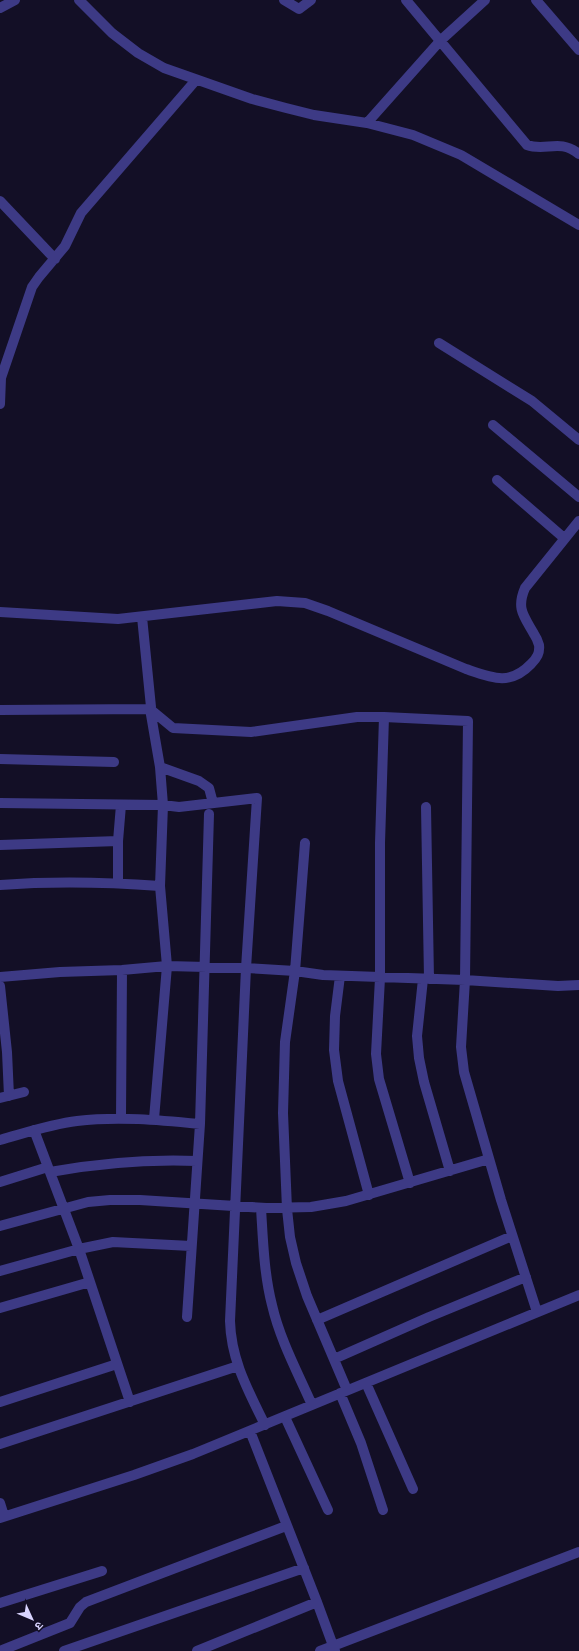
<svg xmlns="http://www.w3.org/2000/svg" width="579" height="1651" font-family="'Archivo Narrow','Noto Sans Devanagari',sans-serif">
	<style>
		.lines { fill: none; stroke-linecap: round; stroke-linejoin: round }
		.minor { stroke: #3d3a85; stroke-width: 10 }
	</style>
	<rect width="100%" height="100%" fill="#130f26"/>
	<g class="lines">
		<path class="minor" d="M79,0L112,33L138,53L164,68L252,99L286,108L314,115L367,123L413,135L461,155L579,225
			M284,0L299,9L311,0
			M406,0L527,145C546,152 559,138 579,154
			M536,0L579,50
			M0,8L15,0
			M367,123L440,41L485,0
			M0,201L55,259
			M439,343L532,401L579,440
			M0,404L1,378L32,287L39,277L65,246L81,213L196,80
			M493,425L579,497
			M497,480L564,538
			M0,612L118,619L277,601L305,603L328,611L466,669C492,678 510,686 531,664C537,658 540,653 539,645C538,641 536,637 534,634C524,616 516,609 525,588L579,521
			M142,617L151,707L150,709L160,767L163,805L160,886L167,966L154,1119
			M0,710L150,709L173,728L251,732L357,717H384L468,721L465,980L461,1047L464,1072L501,1200L537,1312
			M384,717L380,843V978L376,1054L379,1079L410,1183
			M0,759L114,762
			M160,767L199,781L209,788L213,803
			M0,803L163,805L179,807L257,798L246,968L230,1321C231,1360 248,1390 265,1425
			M426,807L429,979
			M305,843L295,971L285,1042L283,1113L287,1209L290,1237L296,1263L307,1296L347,1390
			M0,845L118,841
			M118,883V841L121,805
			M0,885C53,881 106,882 160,886
			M340,976L335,1016L334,1050L338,1081L369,1195
			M0,977L60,972L122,970L167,966L246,968L295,971L323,975L465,980L558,986L579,985
			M423,979L417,1036L419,1058L424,1082L450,1171
			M0,986L7,1052L9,1096
			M0,1098L24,1092
			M121,1118L122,970
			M34,1130L79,1249L130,1402
			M0,1140C25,1133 51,1124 77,1121C118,1116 159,1120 200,1124
			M50,1172C100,1163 146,1159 197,1161
			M0,1182L48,1167
			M261,1208C263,1240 264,1274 272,1305C280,1340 298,1373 312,1405
			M0,1226L88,1202L110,1200H140L266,1208L311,1207L346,1201L489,1159
			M0,1271L79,1249L113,1242L191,1246
			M0,1308L90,1282
			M187,1317L200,1124L209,814
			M317,1320L512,1236
			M334,1359L429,1317L526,1277
			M366,1383L413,1489
			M340,1393L361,1443L383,1510
			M0,1402L117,1364
			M285,1417L328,1510
			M250,1431L317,1602L335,1651
			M0,1444L238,1366
			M0,1503L4,1516
			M0,1518L134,1475L193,1454L579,1295
			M0,1603L102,1571
			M0,1651L70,1623L80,1607L86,1602L286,1526
			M64,1651L304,1568
			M197,1651L317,1602
			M320,1651L579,1552"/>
	</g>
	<g transform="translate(32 1619) rotate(134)" stroke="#130f26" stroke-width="3" paint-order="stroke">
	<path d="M0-3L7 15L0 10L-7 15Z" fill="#d9d4ff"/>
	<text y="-6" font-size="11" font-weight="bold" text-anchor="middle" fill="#d9d4ff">उ</text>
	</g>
</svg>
